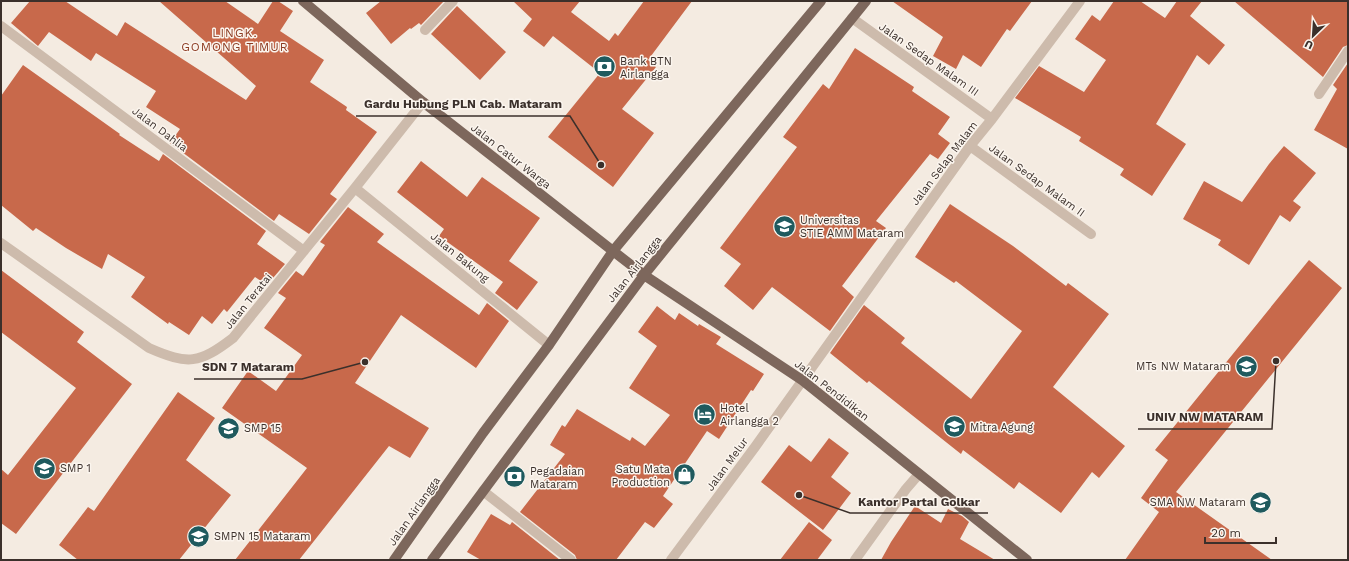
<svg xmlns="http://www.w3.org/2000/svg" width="1349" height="561" font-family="'Work Sans',sans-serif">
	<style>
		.building { fill: #c8694b }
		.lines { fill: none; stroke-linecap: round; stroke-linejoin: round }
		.minor { stroke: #cdbbac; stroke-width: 10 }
		.major { stroke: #7d675c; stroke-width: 10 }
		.labels { text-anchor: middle; stroke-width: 3; stroke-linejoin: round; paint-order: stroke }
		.street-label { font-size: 11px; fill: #3b302b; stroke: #fbf5ee }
		.poi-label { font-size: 11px; fill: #3b302b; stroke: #fbf5ee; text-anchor: start }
		.neighbourhood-label { font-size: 12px; letter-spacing: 1px; fill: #8c3b22; stroke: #fbf5ee }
		.leader { fill: none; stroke: #3b302b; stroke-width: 1.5 }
		.callout-dot { fill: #3b302b; stroke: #fbf5ee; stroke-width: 1.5 }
		.callout-label { font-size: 12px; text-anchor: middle; font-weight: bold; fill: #3b302b; stroke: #fbf5ee; stroke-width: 3; stroke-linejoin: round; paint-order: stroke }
	</style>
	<rect width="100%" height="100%" fill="#f4ebe1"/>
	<path class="building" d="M30,1H65L117,36L125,22L246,100L256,86L159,1H225L258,24L273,1H278L293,11L280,31L324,60L310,82L347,107L346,110L377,132L330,194L337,199L309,234L279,214L274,221L170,143L180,129L146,107L156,91L96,53L91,61L49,32L38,46L11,23Z
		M381,1H444L421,25L419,23L411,29L410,28L391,44L366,13Z
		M513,1H580L571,12L609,41L615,33L618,36L644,1H692L648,60L656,67L622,109L654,133L613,187L548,137L600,73L553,36L544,47L523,31L532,19Z
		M892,1H1032L1010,31L1007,29L981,67L963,55L956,69L933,56L943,37Z
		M1114,1H1140L1165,18L1177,1H1202L1190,16L1225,45L1209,65L1197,55L1156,124L1186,144L1152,196L1120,175L1124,169L1079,141L1081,137L1015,98L1039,66L1084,92L1106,60L1075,39L1092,15L1100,21Z
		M1234,1H1348V45L1343,47L1323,77Z
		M457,6L506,52L480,80L431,34Z
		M855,48L914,87L912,91L950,117L938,134L950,143L938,159L930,154L876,221L886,228L842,286L854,297L830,331L772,287L753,310L724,286L741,264L720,248L797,147L783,137L823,84L829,89Z
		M1348,63V149L1314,130L1337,89L1333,85Z
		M23,65L120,134L119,135L159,161L163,154L266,231L257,244L285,264L267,285L255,277L227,312L224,309L212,324L202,316L189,335L169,322L168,324L131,297L145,277L108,254L102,269L66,248L36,228L33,231L1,205V96Z
		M1284,146L1316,173L1293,201L1301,207L1290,222L1280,215L1249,265L1218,245L1221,240L1183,219L1204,181L1242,202L1269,164Z
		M421,161L467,197L482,177L540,218L509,261L538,282L517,310L495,293L503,282L439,236L444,229L397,192Z
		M950,204L1013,246L1066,286L1068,283L1109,314L1053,387L1125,446L1099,478L1092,472L1061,513L1019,482L1014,489L963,450L961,454L869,381L867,383L830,353L864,305L905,338L901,343L971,399L1022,331L956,281L954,283L915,257Z
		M348,207L384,234L377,242L479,315L487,303L509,321L476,368L401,315L355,383L429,428L410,458L389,446L299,560H235L307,468L222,408L248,371L276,391L302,355L264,328L286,298L278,293L296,271L303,276L325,245L320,242Z
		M1309,260L1342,288L1176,492L1272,560H1125L1159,512L1141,498L1168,460L1155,450Z
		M1,270L84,332L77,342L132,384L16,534L1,523V469L8,475L76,388L1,332Z
		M657,306L675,320L679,313L698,326L699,324L721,337L716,344L764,374L753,391L751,390L719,439L707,431L663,496L673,504L654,528L645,522L616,560H577L575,555L520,512L565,454L550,445L562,425L565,427L577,409L630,441L632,437L645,446L670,415L629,388L657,346L638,332Z
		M178,392L215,418L186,460L231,495L179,560H78L59,545L88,507L94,511Z
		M829,438L849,453L831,477L851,493L823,530L761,482L789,445L811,462Z
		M915,506L941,523L948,509L962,516L969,522L960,539L995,560H881L891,542Z
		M491,514L510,525L512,522L560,560H481L467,552Z
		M809,522L832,540L817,560H780Z"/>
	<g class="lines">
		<path class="minor" d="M852,18L992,119
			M1,26L304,251
			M425,30L453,1
			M1319,94L1348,51
			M970,146L1091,234
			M355,188L549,345
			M1,243L149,348C188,365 199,364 233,338L355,188L423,102
			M483,491L571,560
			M671,560L755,447L970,146L992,119L1080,1
			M855,560L906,489L919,474"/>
		<path class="major" d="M303,1L423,102L613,251L644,275L802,380L1027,560
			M394,560L483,433L549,345L613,251L821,1
			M432,560L644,275L866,1"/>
	</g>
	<defs>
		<symbol id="bank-disc" viewBox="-11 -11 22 22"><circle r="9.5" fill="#1f5a5e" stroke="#fbf5ee"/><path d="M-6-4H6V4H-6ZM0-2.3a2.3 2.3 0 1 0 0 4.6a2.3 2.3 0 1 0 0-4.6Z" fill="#fff"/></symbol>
		<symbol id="university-disc" viewBox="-11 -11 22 22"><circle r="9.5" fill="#1f5a5e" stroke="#fbf5ee"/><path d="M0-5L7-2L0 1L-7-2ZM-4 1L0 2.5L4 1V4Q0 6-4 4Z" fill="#fff"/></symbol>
		<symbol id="school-disc" viewBox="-11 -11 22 22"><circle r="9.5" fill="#1f5a5e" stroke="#fbf5ee"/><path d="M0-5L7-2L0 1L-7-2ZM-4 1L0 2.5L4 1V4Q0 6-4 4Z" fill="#fff"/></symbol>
		<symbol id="hotel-disc" viewBox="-11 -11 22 22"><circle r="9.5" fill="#1f5a5e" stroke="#fbf5ee"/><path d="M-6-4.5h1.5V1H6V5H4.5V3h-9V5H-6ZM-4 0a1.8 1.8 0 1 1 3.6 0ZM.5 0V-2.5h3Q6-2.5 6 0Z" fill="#fff"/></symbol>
		<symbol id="shop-disc" viewBox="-11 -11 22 22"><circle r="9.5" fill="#1f5a5e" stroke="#fbf5ee"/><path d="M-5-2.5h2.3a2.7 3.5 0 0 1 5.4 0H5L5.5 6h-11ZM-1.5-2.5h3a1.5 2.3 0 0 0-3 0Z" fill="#fff"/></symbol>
	</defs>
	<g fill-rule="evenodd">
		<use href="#bank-disc" x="592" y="54" width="25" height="25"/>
		<use href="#university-disc" x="772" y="214" width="25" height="25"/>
		<use href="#school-disc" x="1234" y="354" width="25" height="25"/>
		<use href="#hotel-disc" x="692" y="402" width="25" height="25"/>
		<use href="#school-disc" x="942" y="414" width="25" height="25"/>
		<use href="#school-disc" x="216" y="416" width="25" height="25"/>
		<use href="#school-disc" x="32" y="456" width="25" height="25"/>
		<use href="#shop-disc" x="672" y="462" width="25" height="25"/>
		<use href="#bank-disc" x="502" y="464" width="25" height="25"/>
		<use href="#school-disc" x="1248" y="490" width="25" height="25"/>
		<use href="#school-disc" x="186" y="524" width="25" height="25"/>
	</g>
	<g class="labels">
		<g class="street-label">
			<text transform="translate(929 59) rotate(35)" y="4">Jalan Sedap Malam III</text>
			<text transform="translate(160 129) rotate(37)" y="4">Jalan Dahlia</text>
			<text transform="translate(511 156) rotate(38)" y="4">Jalan Catur Warga</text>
			<text transform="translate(944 163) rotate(-53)" y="4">Jalan Selap Malam</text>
			<text transform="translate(1037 180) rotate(36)" y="4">Jalan Sedap Malam II</text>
			<text transform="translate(460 257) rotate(39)" y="4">Jalan Bakung</text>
			<text transform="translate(634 269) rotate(-52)" y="4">Jalan Airlangga</text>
			<text transform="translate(248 301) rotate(-51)" y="4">Jalan Teratai</text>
			<text transform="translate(832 390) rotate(38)" y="4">Jalan Pendidikan</text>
			<text transform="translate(727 464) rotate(-54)" y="4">Jalan Melur</text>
			<text transform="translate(414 511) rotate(-55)" y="4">Jalan Airlangga</text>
		</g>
		<g class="poi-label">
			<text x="620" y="65">Bank BTN<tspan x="620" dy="13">Airlangga</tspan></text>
			<text x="800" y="224">Universitas<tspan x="800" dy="13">STIE AMM Mataram</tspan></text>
			<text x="1230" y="370" text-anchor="end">MTs NW Mataram</text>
			<text x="720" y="412">Hotel<tspan x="720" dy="13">Airlangga 2</tspan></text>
			<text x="970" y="431">Mitra Agung</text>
			<text x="244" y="432">SMP 15</text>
			<text x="60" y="472">SMP 1</text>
			<text x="670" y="473" text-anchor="end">Satu Mata<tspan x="670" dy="13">Production</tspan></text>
			<text x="530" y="475">Pegadaian<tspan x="530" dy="13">Mataram</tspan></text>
			<text x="1246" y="506" text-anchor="end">SMA NW Mataram</text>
			<text x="214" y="540">SMPN 15 Mataram</text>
		</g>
		<g class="neighbourhood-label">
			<text x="235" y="37">LINGK.<tspan x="235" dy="14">GOMONG TIMUR</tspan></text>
		</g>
	</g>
	<path class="leader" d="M601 165L570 116H356M365 362L302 379H194M1276 361L1272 429H1138M799 495L850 513H988"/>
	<g class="callout-dot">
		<circle cx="601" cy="165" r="4"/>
		<circle cx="365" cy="362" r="4"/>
		<circle cx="1276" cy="361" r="4"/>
		<circle cx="799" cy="495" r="4"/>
	</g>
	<g class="callout-label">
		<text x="463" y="108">Gardu Hubung PLN Cab. Mataram</text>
		<text x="248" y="371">SDN 7 Mataram</text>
		<text x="1205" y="421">UNIV NW MATARAM</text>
		<text x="919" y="506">Kantor Partai Golkar</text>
	</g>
	<rect width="1349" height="561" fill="none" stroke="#3b302b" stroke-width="4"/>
	<g transform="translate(1313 36) rotate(205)" stroke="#fbf5ee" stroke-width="3" paint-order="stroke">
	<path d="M0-3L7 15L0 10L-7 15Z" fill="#3b302b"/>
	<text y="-6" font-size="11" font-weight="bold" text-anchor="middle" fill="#3b302b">U</text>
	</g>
	<path d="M1205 537v6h71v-6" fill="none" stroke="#3b302b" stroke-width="2"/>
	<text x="1211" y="537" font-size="12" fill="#3b302b" stroke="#fbf5ee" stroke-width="3" paint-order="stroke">20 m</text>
</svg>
